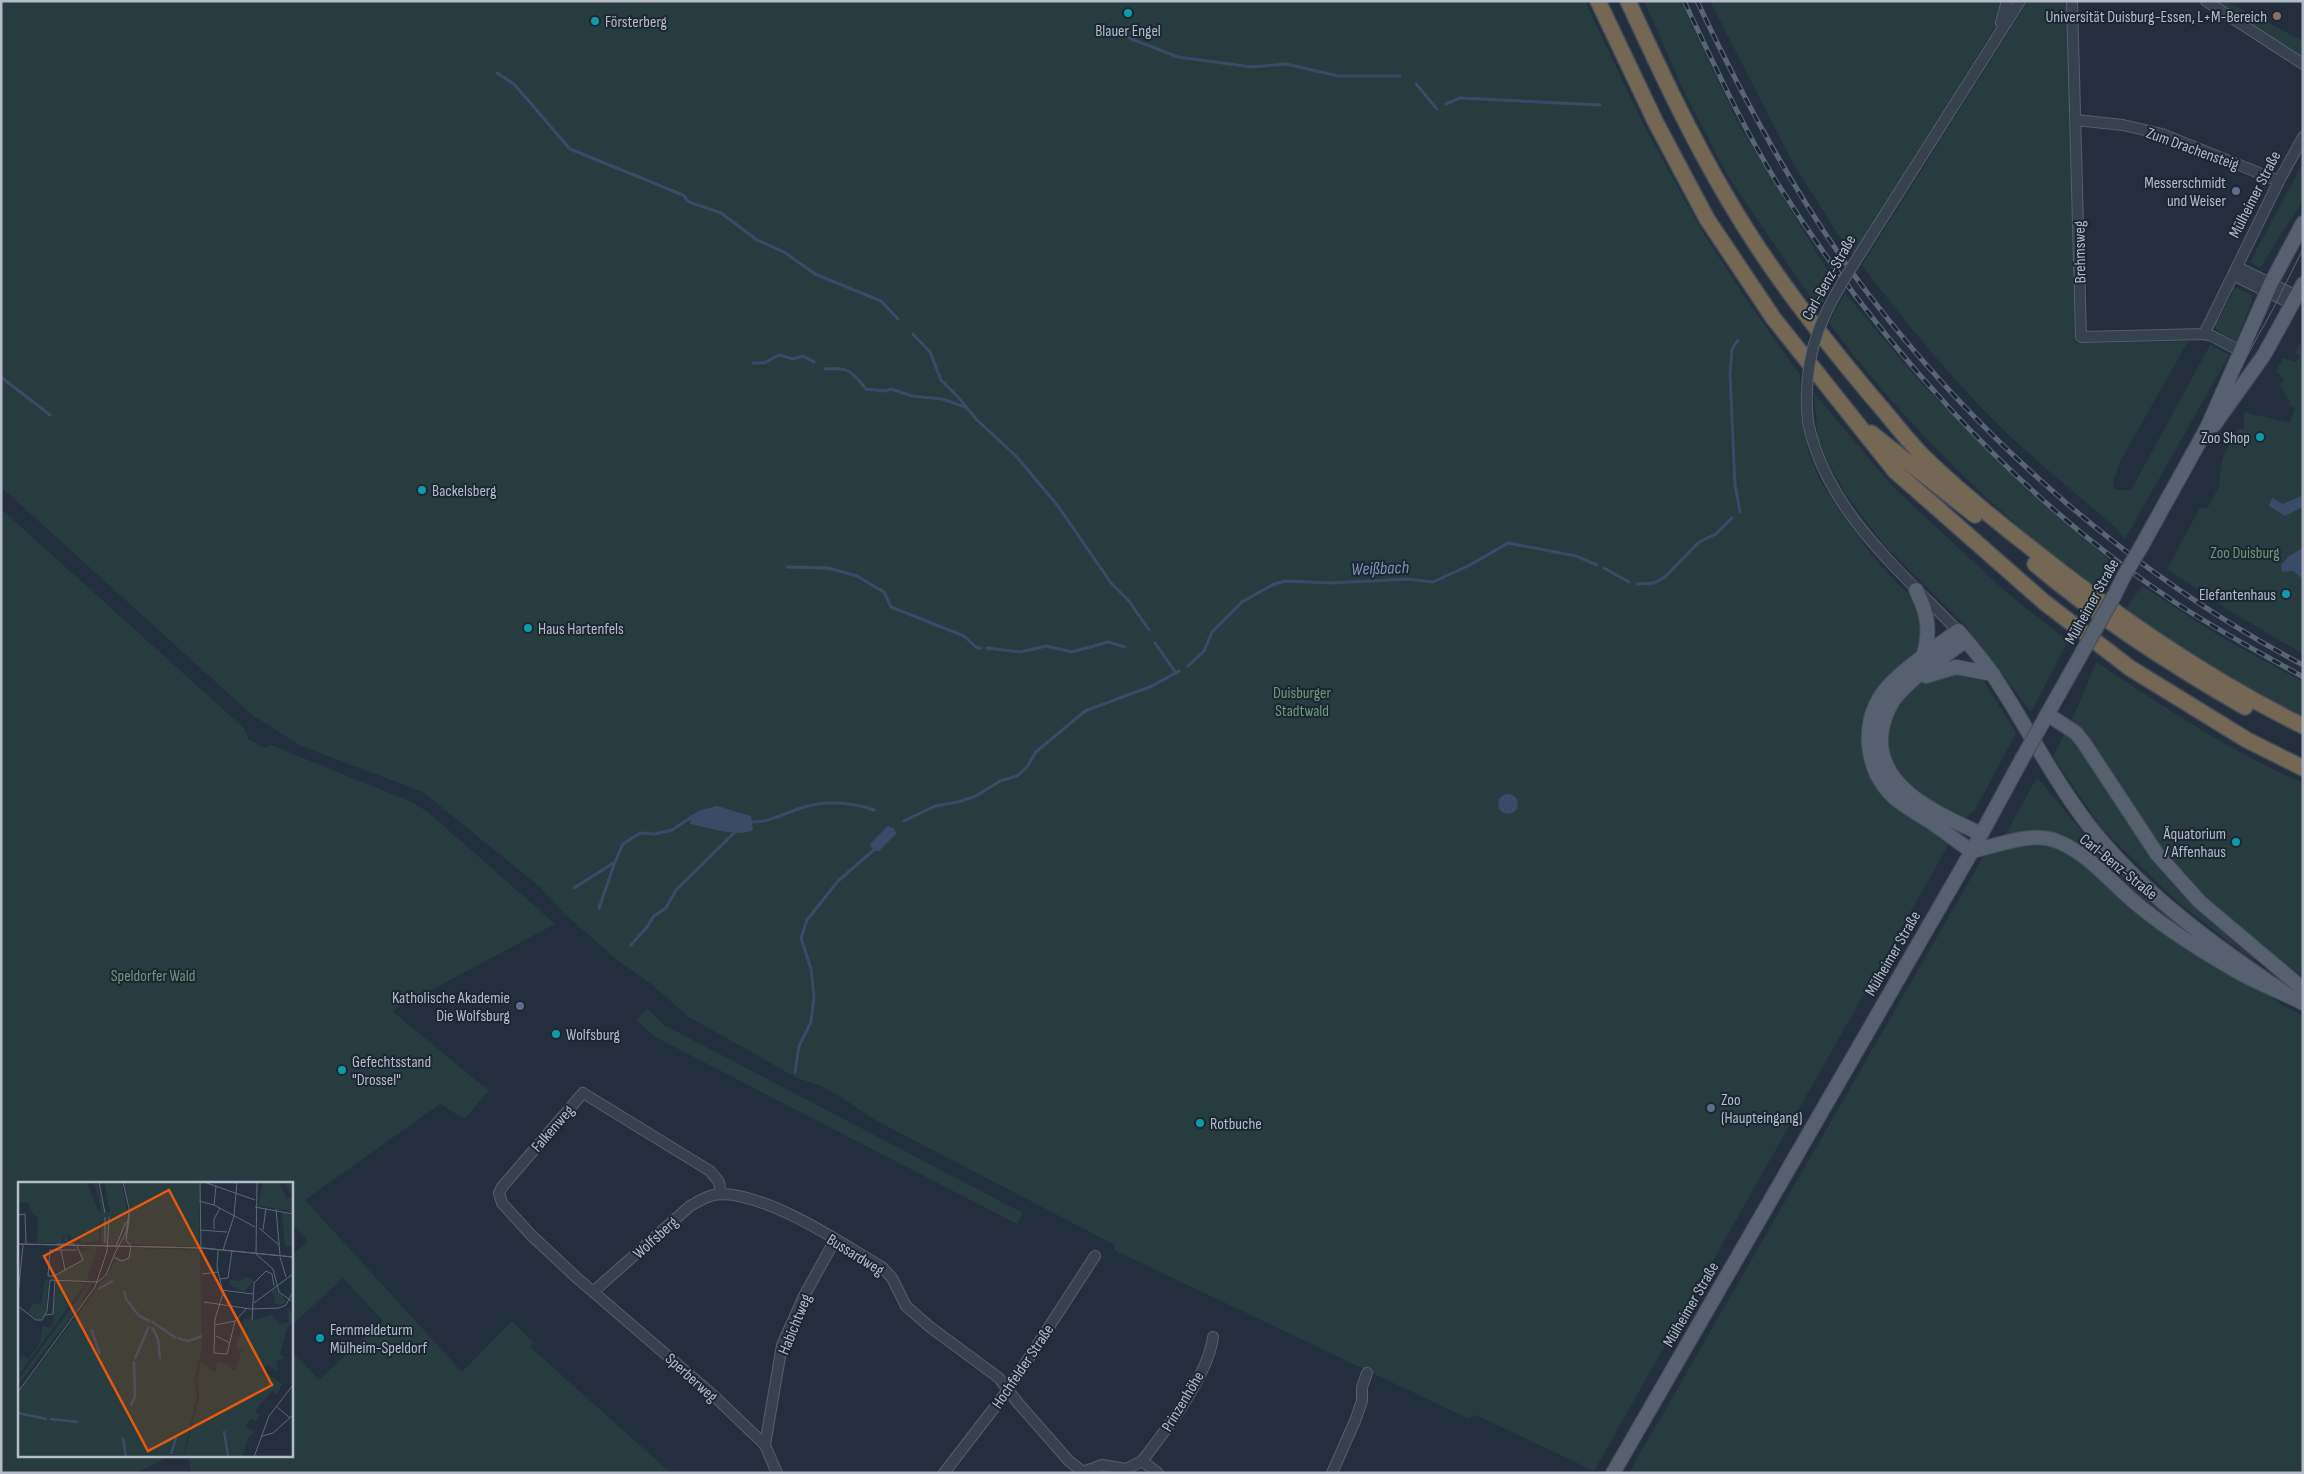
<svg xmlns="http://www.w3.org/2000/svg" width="2304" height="1474" font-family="'Sofia Sans Condensed',sans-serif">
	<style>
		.green { fill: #263c3f; fill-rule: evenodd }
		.water { fill: #394c67 }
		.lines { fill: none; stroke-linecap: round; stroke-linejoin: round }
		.stream { stroke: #394c67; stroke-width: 3 }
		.minor-casing { stroke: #565f6c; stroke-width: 12 }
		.major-casing { stroke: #414a57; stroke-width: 16 }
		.highway-casing { stroke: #434c59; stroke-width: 18 }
		.minor { stroke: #38414e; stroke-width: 10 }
		.major { stroke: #56606e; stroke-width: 14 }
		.highway { stroke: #746855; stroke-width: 15 }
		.tram { stroke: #5a6575; stroke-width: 1 }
		.rail-casing { stroke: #5a6575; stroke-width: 5 }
		.rail { stroke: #1d2633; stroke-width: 3; stroke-dasharray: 9; stroke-linecap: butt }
		.minor-bridge-casing { stroke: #565f6c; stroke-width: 12; stroke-linecap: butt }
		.major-bridge-casing { stroke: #414a57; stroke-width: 16; stroke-linecap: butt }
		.minor-bridge { stroke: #38414e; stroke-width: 10 }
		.major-bridge { stroke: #56606e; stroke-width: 14 }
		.culture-dot { fill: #0f9aa8; stroke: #1d2633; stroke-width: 2 }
		.education-dot { fill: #8d6e63; stroke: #1d2633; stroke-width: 2 }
		.service-dot { fill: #5c6f8a; stroke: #1d2633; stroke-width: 2 }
		.labels { text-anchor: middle; stroke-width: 4; stroke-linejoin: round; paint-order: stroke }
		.poi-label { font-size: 16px; fill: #b4bcc9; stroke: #1d2633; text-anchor: start }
		.street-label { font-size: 16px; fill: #b4bcc9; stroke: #1d2633 }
		.park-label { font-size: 16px; fill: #6b9a76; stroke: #1d2633 }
		.water-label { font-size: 18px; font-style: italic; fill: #7c92b1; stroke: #1d2633 }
		.inset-river { fill: none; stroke: #394c67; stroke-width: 2.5 }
		.inset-road { fill: none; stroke: #5e6776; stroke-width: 1 }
		.view { fill: #e8590c; fill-opacity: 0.15; stroke: #e8590c; stroke-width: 2.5 }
		.inset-edge { fill: none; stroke: #b4bcc9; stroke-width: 2.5 }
	</style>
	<rect width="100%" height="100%" fill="#242f3e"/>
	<path class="green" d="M1,1H1585L1642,122L1702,231L1748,302L1800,375L1802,423L1809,453L1821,482L1841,513L1874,558L1917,604L1922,617L1920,646L1916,654L1866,729L1947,843L1946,849L1594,1471L1476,1415L1469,1419L1114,1250L1115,1245L875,1120L841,1097L821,1086L797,1078L689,1017L650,983L618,961L565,914L540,887L423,792L301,746L252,715L1,487ZM698,811L751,816L735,832L691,824V815Z
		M1644,1H1680L1739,125L1823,263L1835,279L1819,310L1729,178L1683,89Z
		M1710,1H2002L1996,26L1852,256L1794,165Z
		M2028,1H2067L2075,343L2188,341L2121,460L2113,481L2115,490H2131L2210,345L2229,355L2125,539L2115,527C2080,497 2043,467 2009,435C1955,383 1907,325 1862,265Z
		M2214,1H2226L2303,41V57Z
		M2303,163V200L2260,268L2250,262Z
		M2232,286L2252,295L2251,303L2236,342L2217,330L2214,324L2215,321H2218L2233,292L2230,291Z
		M1845,293L1921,383L1991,454L2111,562L2097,589C1996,514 1904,424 1829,323Z
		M2301,342H2303V654L2235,614L2167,569L2200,508L2208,507L2219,487L2222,459L2237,429H2244V412L2290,423L2295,408L2288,404L2290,401L2280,386L2284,379L2276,371L2283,358L2296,362L2300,356L2295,352Z
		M1814,393L1893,487L2006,592L2068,641L2031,712L1964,624L1886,547L1847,496L1828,462L1818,437Z
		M1,509L244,728L248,739L264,748L271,745L412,802L429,813L555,924L392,1011L489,1091L464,1119L440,1104L305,1200L462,1372L512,1321L533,1342L530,1347L671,1473H191L188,1455H291V1350L319,1380L383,1321L343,1278L291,1326V1256L308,1241L291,1222V1183H19V1455H171L137,1473H1Z
		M2142,586L2221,637L2303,682V719L2204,663L2125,610Z
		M2096,662C2163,706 2229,751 2303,783V976L2297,972L2251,959L2179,903L2103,830L2053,757L2078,706Z
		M1958,673L1981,677L2016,733L1975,810L1963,820C1940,807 1914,795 1898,774C1877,747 1888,705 1915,687C1927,679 1945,676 1958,673Z
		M2037,777L2100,853L2186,933L2282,1005L2303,1016V1473H1631L1630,1471L1983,857L1996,852Z
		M647,1008L664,1025L1023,1213L1017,1224L657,1038L636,1020Z"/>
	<path class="water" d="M2303,495V507L2285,516L2269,506L2272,498L2283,504Z
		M2303,548V579L2293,571L2282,572L2281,565L2289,556Z
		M1498 804a10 10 0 1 1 20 0a10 10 0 1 1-20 0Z
		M717,806L751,816L753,830C736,838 709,827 690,824L691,816L698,811Z
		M888,826L895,829L896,834L879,851H873L870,844Z"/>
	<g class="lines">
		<path class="stream" d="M1129,38L1178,57L1252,67L1286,64L1338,76H1400
			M497,73L514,84L570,149L683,195L689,202L721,213L757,240L784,252L815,274L881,301L898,319
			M1416,84L1437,109
			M1446,104L1460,98L1600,105
			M913,334L930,352L941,380L958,397L977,420L1017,457L1058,506L1111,583L1129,601L1149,630
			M1738,340L1732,349L1730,374L1735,485L1740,512
			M753,363H764L779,355L793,359L803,356L814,362
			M825,369C848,367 852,371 866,389L885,391L891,389L912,396L942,399L965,407
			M1,377L50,415
			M787,567L828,568L857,576L884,592L891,607L964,636L977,648H981
			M1604,568L1629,582
			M1637,584L1654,583L1665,577L1699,542L1716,534L1732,518
			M1155,643L1176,673
			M987,648L1020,652L1046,646L1072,652L1108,642L1125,647
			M1188,666L1204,651L1212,632L1242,602L1272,585L1285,581L1331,583L1407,579L1433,582L1470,565L1508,543L1576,556L1597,565
			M904,821L935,806L958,802L976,796L1000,781L1017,776L1027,767L1036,752L1085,711L1152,686L1179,671
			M749,822C768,823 783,814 801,808C824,800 851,802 874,810
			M574,888L615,862L623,844L640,833L655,834L672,830L693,816
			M599,908L615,862
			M631,945L647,927L654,916L666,908L676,890L735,832
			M795,1072L799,1046L811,1022L814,997L811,969L801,938L807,920L838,881L875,849"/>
		<defs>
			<path id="minor" d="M2072,1L2081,337L2204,334L2212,336L2242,352
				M2206,1L2303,64
				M2001,23L2007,1
				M2076,120L2123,125L2162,134L2279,181
				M1870,238L2020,1
				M2237,267L2297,296
				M2233,275L2292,304
				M2204,334L2279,181L2303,137
				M1808,422C1826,510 1899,570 1958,631
				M721,1194L719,1182L710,1171L583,1093L502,1187L499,1193L502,1203L531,1235L577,1278L713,1395L765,1445L777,1473
				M594,1291L690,1206C701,1200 710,1194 722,1194C773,1196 839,1242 882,1267L892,1278L906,1306L930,1327L999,1378L1018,1403L1069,1461L1083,1472L1102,1465L1126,1469L1142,1461L1158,1473
				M765,1445L782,1345L804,1296L835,1240
				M1142,1461C1166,1430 1208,1376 1213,1337
				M944,1473L1008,1390L1095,1256
				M1332,1473L1355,1421L1362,1401V1387L1367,1373"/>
			<path id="major" d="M2214,425L2264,355L2303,284
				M2141,547L2207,428L2271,283L2303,223
				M1916,590C1928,614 1931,631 1923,657
				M2114,596L2125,574
				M1966,640C1943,658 1909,678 1893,701C1886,712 1882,724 1881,737C1878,790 1942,815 1981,834
				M1926,676L1956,667L1993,674
				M2047,714L2076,733L2084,743L2157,854L2200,902L2303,989
				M2044,720L2083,651
				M2291,997C2221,950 2153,902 2099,838C2057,788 2029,729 1993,675C1983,660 1970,645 1958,631C1936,647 1898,672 1882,694C1860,727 1866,773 1896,799C1908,809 1922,816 1934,824C1947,833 1959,843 1972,851C1997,846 2028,832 2054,840C2089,852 2114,887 2143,909C2169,930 2199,949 2228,966C2251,981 2278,990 2303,1003
				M1613,1473L1972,851L2022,759"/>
			<path id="highway" d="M1598,1L1656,123L1707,219L1774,319L1895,471L2044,602L2130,668L2247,740L2303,768
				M1628,1C1659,68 1691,137 1729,201C1770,271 1821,336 1873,398C1891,418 1907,441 1926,459C1959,491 1995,520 2031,548C2116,616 2206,678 2303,726
				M1871,433L1975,515
				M2035,564C2100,619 2172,665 2245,707"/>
		</defs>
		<use href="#minor" class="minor-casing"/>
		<use href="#major" class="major-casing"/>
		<use href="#highway" class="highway-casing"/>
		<use href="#minor" class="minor"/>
		<use href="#major" class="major"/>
		<use href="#highway" class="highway"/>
		<path class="tram" d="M1610,1473L1970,850L2207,428L2273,309L2303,249"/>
		<defs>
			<path id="rail" d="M1684,1C1713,62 1741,124 1776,181C1878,343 2013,494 2173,601C2215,629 2259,652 2303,677
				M1697,1C1745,103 1800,205 1869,295C1984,445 2135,576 2303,665"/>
		</defs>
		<use href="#rail" class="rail-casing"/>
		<use href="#rail" class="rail"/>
		<defs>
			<path id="minor-bridge" d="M1808,422C1800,342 1830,302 1870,238"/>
			<path id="major-bridge" d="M2125,574L2141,547
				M2083,651L2114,596
				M2022,759L2043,722"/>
		</defs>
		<use href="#minor-bridge" class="minor-bridge-casing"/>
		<use href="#major-bridge" class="major-bridge-casing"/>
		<use href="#minor-bridge" class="minor-bridge"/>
		<use href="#major-bridge" class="major-bridge"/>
	</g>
	<g class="culture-dot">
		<circle cx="1128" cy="13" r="5"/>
		<circle cx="595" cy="21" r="5"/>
		<circle cx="2260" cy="437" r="5"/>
		<circle cx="422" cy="490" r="5"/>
		<circle cx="2286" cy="594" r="5"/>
		<circle cx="528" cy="628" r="5"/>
		<circle cx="2236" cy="842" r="5"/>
		<circle cx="556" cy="1034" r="5"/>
		<circle cx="342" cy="1070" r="5"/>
		<circle cx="1200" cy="1123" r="5"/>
		<circle cx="320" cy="1338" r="5"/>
	</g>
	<circle class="education-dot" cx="2277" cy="16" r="5"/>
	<g class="service-dot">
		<circle cx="2236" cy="191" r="5"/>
		<circle cx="520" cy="1006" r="5"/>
		<circle cx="1711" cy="1108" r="5"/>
	</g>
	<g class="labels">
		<g class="poi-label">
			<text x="2267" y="22" text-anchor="end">Universität Duisburg-Essen, L+M-Bereich</text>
			<text x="605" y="27">Försterberg</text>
			<text x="1128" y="36" text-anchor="middle">Blauer Engel</text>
			<text x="2226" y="188" text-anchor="end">Messerschmidt<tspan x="2226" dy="18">und Weiser</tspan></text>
			<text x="2250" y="443" text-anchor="end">Zoo Shop</text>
			<text x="432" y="496">Backelsberg</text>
			<text x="2276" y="600" text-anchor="end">Elefantenhaus</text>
			<text x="538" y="634">Haus Hartenfels</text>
			<text x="2226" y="839" text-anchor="end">Äquatorium<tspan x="2226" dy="18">/ Affenhaus</tspan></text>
			<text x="510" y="1003" text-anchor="end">Katholische Akademie<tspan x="510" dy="18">Die Wolfsburg</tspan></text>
			<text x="566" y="1040">Wolfsburg</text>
			<text x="352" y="1067">Gefechtsstand<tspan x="352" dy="18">"Drossel"</tspan></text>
			<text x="1721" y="1105">Zoo<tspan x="1721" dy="18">(Haupteingang)</tspan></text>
			<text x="1210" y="1129">Rotbuche</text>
			<text x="330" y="1335">Fernmeldeturm<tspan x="330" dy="18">Mülheim-Speldorf</tspan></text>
		</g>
		<g class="street-label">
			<text transform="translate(2193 148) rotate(20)" y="6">Zum Drachensteig</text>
			<text transform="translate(2254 194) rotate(-63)" y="6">Mülheimer Straße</text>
			<text transform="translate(2079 252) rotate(-91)" y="6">Brehmsweg</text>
			<text transform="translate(1828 277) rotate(-61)" y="6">Carl-Benz-Straße</text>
			<text transform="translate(2091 601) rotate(-61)" y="6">Mülheimer Straße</text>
			<text transform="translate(2119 866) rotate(39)" y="6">Carl-Benz-Straße</text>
			<text transform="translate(1892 953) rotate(-60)" y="6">Mülheimer Straße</text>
			<text transform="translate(552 1128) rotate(-49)" y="6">Falkenweg</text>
			<text transform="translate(655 1237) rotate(-42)" y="6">Wolfsberg</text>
			<text transform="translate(856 1254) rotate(32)" y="6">Bussardweg</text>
			<text transform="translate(1690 1304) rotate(-60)" y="6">Mülheimer Straße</text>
			<text transform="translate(794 1324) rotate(-68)" y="6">Habichtweg</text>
			<text transform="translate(1022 1366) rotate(-56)" y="6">Hochfelder Straße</text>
			<text transform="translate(692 1377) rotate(42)" y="6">Sperberweg</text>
			<text transform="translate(1182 1401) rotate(-59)" y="6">Prinzenhöhe</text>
		</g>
		<g class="park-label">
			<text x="2245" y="558">Zoo Duisburg</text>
			<text x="1302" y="698">Duisburger<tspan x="1302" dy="18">Stadtwald</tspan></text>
			<text x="153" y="981">Speldorfer Wald</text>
		</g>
		<g class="water-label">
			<text transform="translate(1380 568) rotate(-2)" y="6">Weißbach</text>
		</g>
	</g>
	<g transform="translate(18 1182)">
		<rect width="275" height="275" fill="#242f3e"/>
		<path d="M0,0H69L81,31L83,25L76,0H79L87,31L92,30L86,0H104L110,36L101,62H83V33L80,60L64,61L62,57L57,60L53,58V53L49,52L51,60L45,61L47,52L43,61H19L20,36L14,31L11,21L0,20ZM106,0H182L181,65L104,62L112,24ZM245,0H261L269,17L274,14L266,0H275V30L240,23ZM264,30L275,34V64L267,65ZM60,65H80L68,100L33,97L31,95L65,78L60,69L76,68ZM114,66L182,68L184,165L177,197L179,215L165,275H0V212L89,93L98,78L97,72L103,78L109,77ZM227,95L236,98L226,110L212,103V98L223,99ZM30,98L28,129L24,137H18L10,131L15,121L23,123L27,99ZM42,99L68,101L0,194V181L4,174L10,177L22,161L25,143L31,146L35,142L38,101ZM71,101H74L62,123L0,203V198ZM257,106L269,119L261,125V122H255L257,116L253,109ZM269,125L275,132V139L269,146L262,172L267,176L258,180L260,190L250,183L244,188L264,202L259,213L254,209L242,223L237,229L242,233L239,238L233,237L227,243L236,250L230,257L224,275H166L181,215L179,198L183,180L197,190L200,178L203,179L217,189L224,168L218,166L226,136L235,138L254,133L261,142L271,140Z" fill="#263c3f"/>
		<path class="inset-river" d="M80,107L95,99M106,109L108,117L121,134L132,139M133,139L158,156M134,145L140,157L142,177M73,147L82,172M159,156L171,159L184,154M117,177L131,144M113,224L117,214L116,179M0,231L29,237M32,237L60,240M206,249L210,274M105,256L108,275M153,272L158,256"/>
		<path class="inset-road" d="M81,0L87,31M105,0L111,26V37L108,58L113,64L111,76L104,79L95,75L108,50L111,31M182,0L183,65M186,0L237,18M181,19L196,23L237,45M196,23L198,4M237,25L275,32M258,27L262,73M0,33L7,32L8,61M241,46L261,63M196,47V37L202,26M182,48L209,50M245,48L248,26M87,61V35M0,62L186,66L275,75M0,62L183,66L275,75M39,62H57M59,64L65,78L36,94H30L32,68H59M98,64L108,40M43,68L47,88M200,68L199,85L205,111L197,137L196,171L209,172L217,139L229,126M205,68L216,34L219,0M238,71L239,0M238,72L255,87L261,110L275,120M262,75L268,95M184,92L200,90M202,97L210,96L214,69M203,108L235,112M0,114L5,63M186,120L233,127L261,126L268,123L275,110M236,121L275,92M0,124L18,138H24L29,129L32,98L80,100L88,93L95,76M27,133L35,132L37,98M234,138L236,101L248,89L254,92L256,104M197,143L217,139M198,154L212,161M0,210L77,105L89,69L91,35M259,225L272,236M244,254L255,251L275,233M236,275L251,234L275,203"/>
		<path class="view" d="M151,8L254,203L130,269L26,74Z"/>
		<rect width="275" height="275" class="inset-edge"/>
	</g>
	<rect width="2304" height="1474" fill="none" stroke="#b4bcc9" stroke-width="5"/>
</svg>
